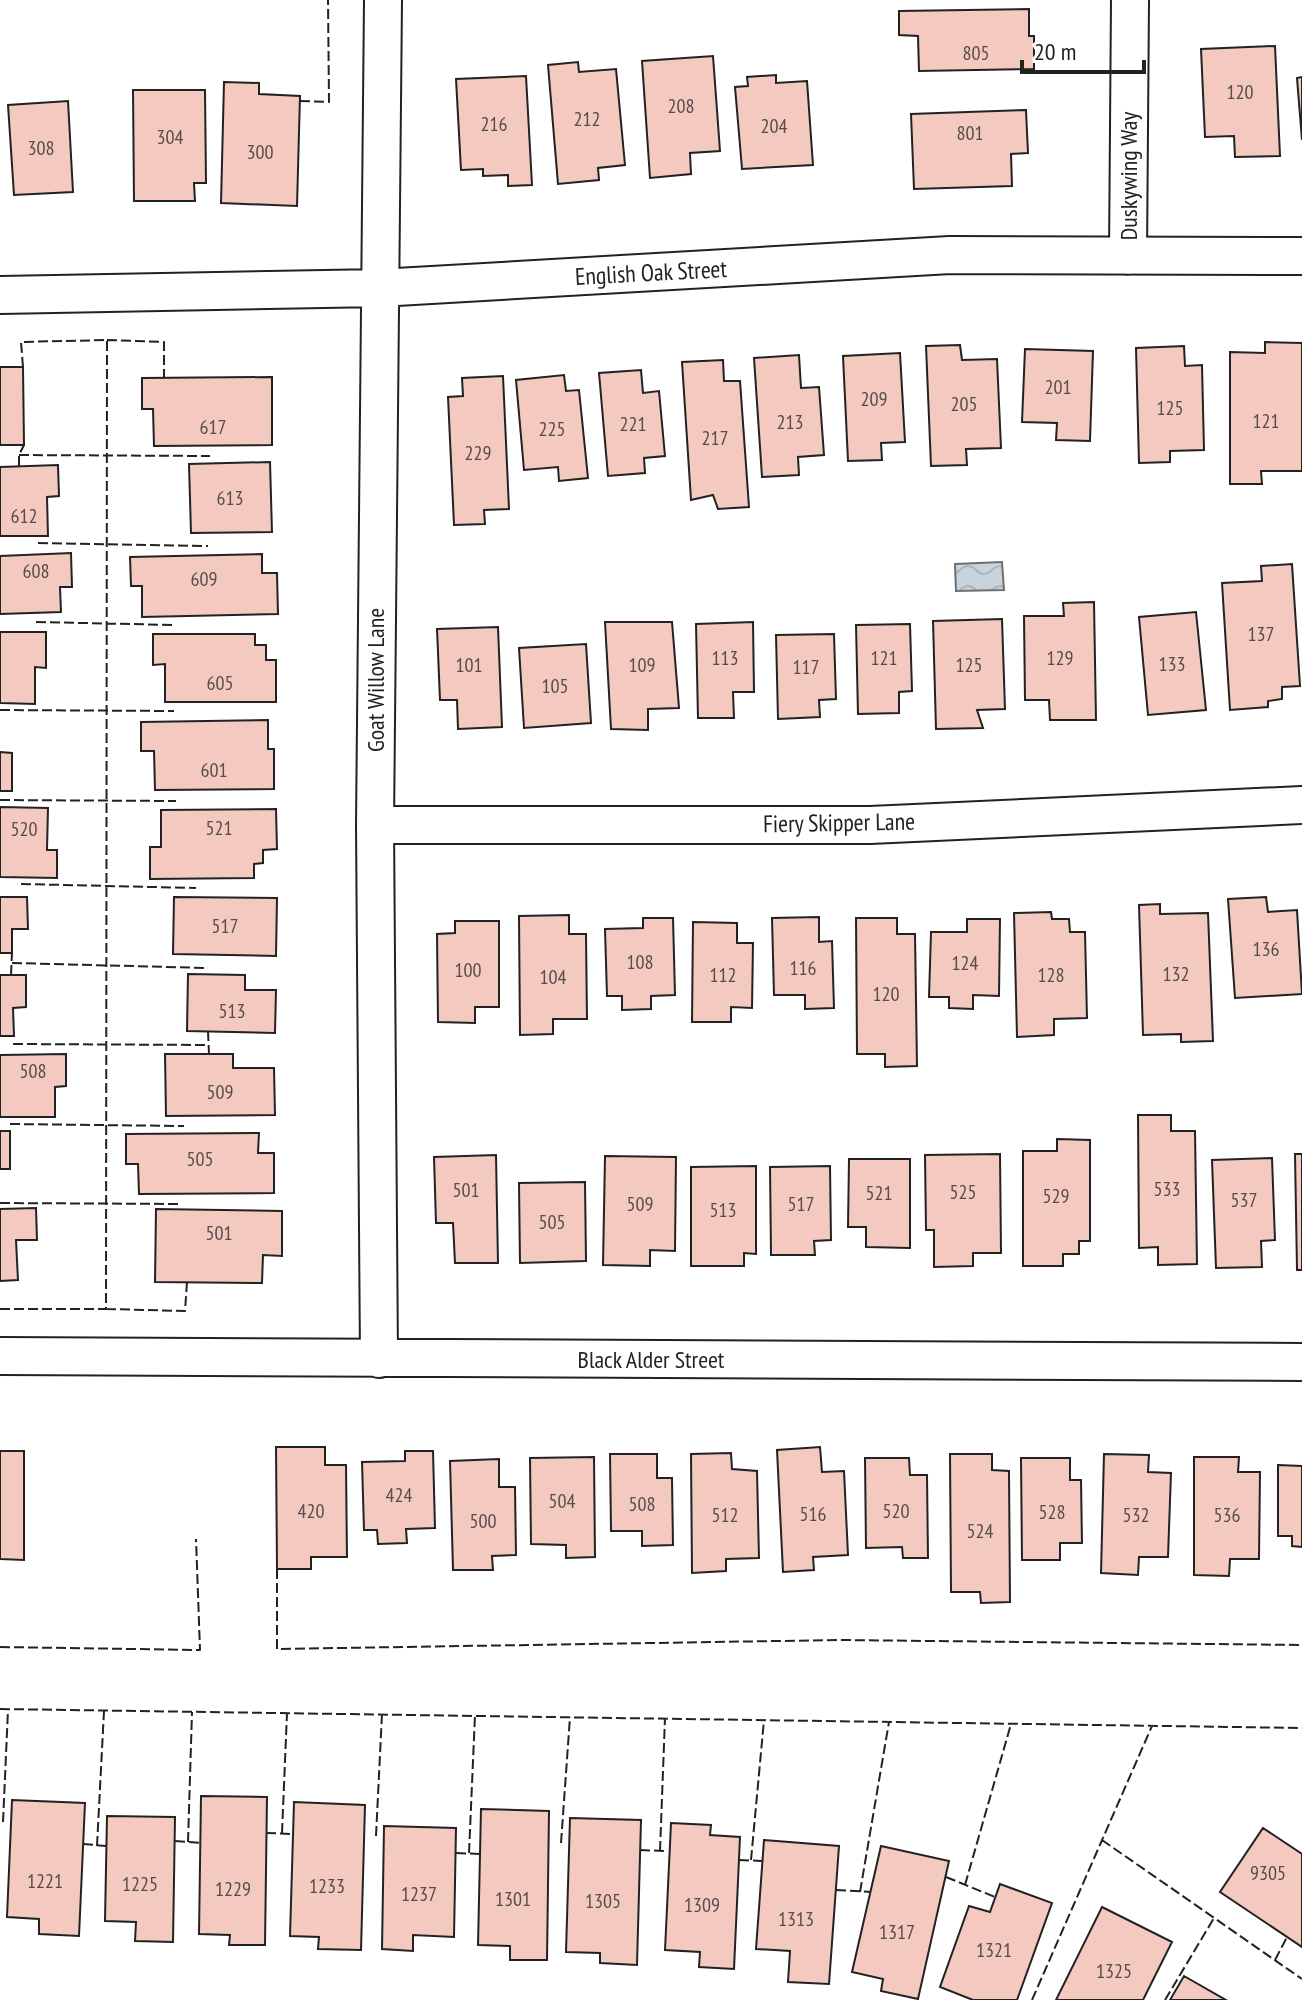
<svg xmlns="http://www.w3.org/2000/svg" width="1302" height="2000" font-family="'PT Sans Narrow',sans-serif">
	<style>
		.water { fill: url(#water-waves); stroke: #6f6f6f; stroke-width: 2 }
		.building { fill: #f3c9c0; stroke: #222; stroke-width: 2 }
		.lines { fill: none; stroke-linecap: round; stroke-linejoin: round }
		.minor-casing { stroke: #222; stroke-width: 40 }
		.minor { stroke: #fff; stroke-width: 36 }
		.fence { stroke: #222; stroke-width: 2; stroke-dasharray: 10 4; stroke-linecap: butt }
		.labels { text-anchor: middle; stroke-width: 6; stroke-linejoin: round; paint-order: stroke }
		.number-label { font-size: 20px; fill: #564c4a }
		.street-label { font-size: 24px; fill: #222; stroke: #fff }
	</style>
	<defs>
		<pattern id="water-waves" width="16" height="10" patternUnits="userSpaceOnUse" patternTransform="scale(2)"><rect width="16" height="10" fill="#c7d3dd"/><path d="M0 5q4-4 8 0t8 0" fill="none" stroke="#abb5bd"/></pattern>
	</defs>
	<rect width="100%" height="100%" fill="#fff"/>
	<path class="water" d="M1002,562L1004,590L956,591L955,564Z"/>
	<path class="building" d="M1029,9V36H1034V69L919,71L918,36L899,35V11Z
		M1275,46L1280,156L1235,157L1234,136L1205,137L1201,49Z
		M713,56L720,151L690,153L691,174L650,178L642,61Z
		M578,62L579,72L616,69L625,165L598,168L599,180L558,184L548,65Z
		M776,75V83L807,81L813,165L742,169L735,87L748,86L747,77Z
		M526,76L532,185L508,186V175L483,176V169L461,170L456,79Z
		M1302,77V140L1297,78Z
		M224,82L259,83V94L300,96L297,206L221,203Z
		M133,90H205L206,183H194L195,201H134Z
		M68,101L73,192L14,195L8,105Z
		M1026,110L1028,153L1011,154L1012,186L914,189L911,114Z
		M1265,342L1302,343V471H1261L1262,484H1230V352L1265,353Z
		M960,345L962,360L997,359L1001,448L966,449L967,465L931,466L926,346Z
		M1184,346L1185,366L1202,365L1204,450L1170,451V462L1139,463L1136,348Z
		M1025,349L1093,351L1090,441L1056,440L1057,423L1022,422Z
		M900,353L905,442L881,443L882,460L848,461L843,356Z
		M799,355L801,388L819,387L824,455L798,457L799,475L762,477L754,358Z
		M723,360L724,381H740L749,507L718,509L713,495L691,500L682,362Z
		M0,367H23L24,445H0Z
		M641,370L643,393L659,391L665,456L644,458L645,473L608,476L599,373Z
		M564,375L566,391L579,390L588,478L559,481L558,467L524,470L516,380Z
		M503,376L509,509L484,510L485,524L454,525L448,397L463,396L462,378Z
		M272,377V445L154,446L153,409H142V378Z
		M270,462L272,532L191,533L189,464Z
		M58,465L59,496L47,497L48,536H0V467Z
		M71,553L72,587H60L61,612L0,614V556Z
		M262,554V573H277L278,614L142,617V586H131L130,557Z
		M1292,564L1300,686L1282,687V699L1268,701V707L1230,710L1222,583L1262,581L1261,566Z
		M1094,602L1096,720H1050L1049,700H1025L1024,616H1064L1063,603Z
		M1196,612L1206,710L1148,715L1139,617Z
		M1002,619L1005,709L977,710L983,728L936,729L933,621Z
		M605,622H672L679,708L648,709V730L611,729Z
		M753,622L754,692H733L734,718H698L696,624Z
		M910,624L912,691L899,692V713L858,714L856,625Z
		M498,627L502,727L458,729L457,700H440L437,629Z
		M0,632H46V668L35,667V704L0,703Z
		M153,634H255V645H266V660H276V702H165V664L153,665Z
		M834,634L836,699L819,700L820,717L778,719L776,635Z
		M586,644L591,723L524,728L519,648Z
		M268,720V749H274V789L155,790L154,751H141V722Z
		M0,752L12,753V791H0Z
		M0,807L48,808L47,850H57V878L0,877Z
		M276,809L277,849L263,850V863L254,864V878L150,879V847H161V810Z
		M0,897H27L28,929H12V953H0Z
		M174,897L277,898L276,956L173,954Z
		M1266,897L1268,912L1297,910L1302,994L1235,998L1228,899Z
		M1160,904V914L1208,913L1213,1041L1181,1042V1034L1143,1035L1139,905Z
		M1051,912L1052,919H1069L1070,932H1085L1087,1018L1054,1019V1035L1017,1037L1014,913Z
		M569,915V934H586L587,1019H553V1034L520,1035L519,916Z
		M819,917V942L832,941L834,1008L805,1009V995H774L772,918Z
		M643,918H673L675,995L651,996V1009L622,1010V996H607L605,929L643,928Z
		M856,918H897V934H915L917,1066L885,1067V1054H857Z
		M967,919H1000L999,996L973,995V1009L949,1008V997H929L931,932H967Z
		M455,921H499V1007H475V1023L438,1022L437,934L455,933Z
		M693,922L737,923V943H753L752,1008L731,1007V1022H692Z
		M188,974L245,975V990H276L275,1033L187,1031Z
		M0,975H26V1007L13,1008L14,1036H0Z
		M66,1054V1086L55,1087V1117H0V1055Z
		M165,1054H233V1068H274L275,1115L166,1116Z
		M1138,1115H1171V1131H1195L1197,1264L1158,1265V1247L1139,1248Z
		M0,1131H10V1169H0Z
		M259,1133L258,1153H274V1193L139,1194L138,1164H126V1134Z
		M1057,1139L1090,1140V1241H1079V1254H1063V1266H1023V1151H1057Z
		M1000,1154L1001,1253H973V1266L934,1267V1230H926L925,1155Z
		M1295,1154H1302V1270H1297Z
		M496,1155L498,1263H455L453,1223H436L434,1157Z
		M605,1156L676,1157L675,1251L650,1250V1266L603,1265Z
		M1272,1158L1275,1240L1261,1241L1262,1267L1216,1268L1212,1160Z
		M849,1159H910V1248L866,1247V1227H848Z
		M756,1166V1254L744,1253V1266H691V1167Z
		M830,1166L831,1240L814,1241L815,1255H771L770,1167Z
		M585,1182L586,1261L520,1263L519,1183Z
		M36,1208L37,1240H16L18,1280L0,1281V1209Z
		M156,1209L282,1211V1256L263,1255L262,1283L155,1282Z
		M276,1447H325V1465H346L347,1557H311V1569H277Z
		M820,1447L822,1472L844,1471L848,1555L813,1557L814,1570L783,1572L777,1450Z
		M0,1451H24V1560L0,1559Z
		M405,1451H433L435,1528L406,1529L407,1543L378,1544L377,1530H364L362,1462L405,1461Z
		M731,1453L732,1469L757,1471L759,1558L726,1559V1571L692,1573L691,1454Z
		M610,1454H657V1478H672L673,1545L642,1546V1531H611Z
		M950,1454H992V1470L1009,1471L1010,1602L981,1603L980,1592H951Z
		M1104,1454L1149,1455L1148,1472L1171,1473L1168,1557H1139L1138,1575L1101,1573Z
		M594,1457L595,1557L566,1558V1545L531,1544L530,1458Z
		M1194,1457H1239L1238,1472H1260L1259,1559H1230L1229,1576L1194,1575Z
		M865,1458H909L910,1475H927L928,1558H903L902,1547L866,1548Z
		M1021,1458H1070V1480H1081L1082,1543H1060V1560H1022Z
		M499,1459V1487H515L516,1555L492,1556L493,1570H453L450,1461Z
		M1278,1465L1302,1466V1547L1292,1546V1536H1278Z
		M201,1796L267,1797L265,1945H229L230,1935L199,1934Z
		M12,1800L85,1803L79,1936L39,1934V1919L7,1917Z
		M294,1802L365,1805L361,1950L318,1949L319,1937L290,1936Z
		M481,1809L549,1811L547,1960H510V1946L478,1945Z
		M107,1816L175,1817L173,1942L135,1941L136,1922L105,1921Z
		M570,1818L641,1820L637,1965L600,1963V1953L566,1952Z
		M671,1823L711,1825L710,1835L740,1837L734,1969L699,1967L700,1952L665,1950Z
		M384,1826L456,1828L454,1937L413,1935V1951L382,1949Z
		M1263,1828L1302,1854V1947L1220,1892Z
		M764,1840L839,1846L829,1984L788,1982L790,1951L756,1949Z
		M881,1846L949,1861L918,1999L881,1991L883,1979L852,1972Z
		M1000,1884L1052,1903L1017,2000H973L940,1987L969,1906L990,1912Z
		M1102,1907L1172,1942L1143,2000H1056Z
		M1184,1976L1226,2000H1170Z"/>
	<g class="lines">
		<defs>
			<path id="minor" d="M1128,256L1130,0
				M0,295L379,288L950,255L1302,256
				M375,825H870L1302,805
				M0,1356L1302,1362
				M379,1359L375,825L383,0"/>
		</defs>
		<use href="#minor" class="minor-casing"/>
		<use href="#minor" class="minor"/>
		<path class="fence" d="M300,101L329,102L328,0
			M107,340L164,342V378
			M19,455L210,456
			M19,466V455L24,445
			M38,543L208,546
			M36,622L175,625
			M0,710L174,711
			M0,800L176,801
			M21,884L196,888
			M12,963L208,968
			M11,975L12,953
			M208,1031L209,1054
			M13,1044L209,1045
			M10,1124L184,1126
			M0,1203L181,1204
			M0,1309H106L107,340L21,342L23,367
			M106,1309L185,1311L187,1282
			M277,1569V1649L840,1640L1302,1645
			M0,1647L200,1650L196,1539
			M0,1709L1302,1728
			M3,1822L8,1710
			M266,1833L293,1834
			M282,1833L287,1713
			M376,1836L382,1714
			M1102,1840L1302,1979
			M175,1841L201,1843
			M188,1842L192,1712
			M561,1843L570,1717
			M83,1844L106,1846
			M97,1846L104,1711
			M640,1850L664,1851
			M660,1851L665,1718
			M456,1853L480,1854
			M469,1853L475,1715
			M739,1860L762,1861
			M751,1860L764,1720
			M946,1877L995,1897
			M965,1885L1011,1724
			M836,1890L871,1892
			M860,1892L889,1722
			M1275,1960L1287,1937
			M1032,2000L1152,1726
			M1165,2000L1214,1918"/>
	</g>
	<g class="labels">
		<g class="number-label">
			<text x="976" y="60">805</text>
			<text x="1240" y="99">120</text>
			<text x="681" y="113">208</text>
			<text x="587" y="126">212</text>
			<text x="494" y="131">216</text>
			<text x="774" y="133">204</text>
			<text x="970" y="140">801</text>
			<text x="170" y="144">304</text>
			<text x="41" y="155">308</text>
			<text x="260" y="159">300</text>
			<text x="1058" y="394">201</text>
			<text x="874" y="406">209</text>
			<text x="964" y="411">205</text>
			<text x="1170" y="415">125</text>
			<text x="1266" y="428">121</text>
			<text x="790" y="429">213</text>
			<text x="633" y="431">221</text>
			<text x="213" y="434">617</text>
			<text x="552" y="436">225</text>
			<text x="715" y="445">217</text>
			<text x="478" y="460">229</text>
			<text x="230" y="505">613</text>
			<text x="24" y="523">612</text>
			<text x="36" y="578">608</text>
			<text x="204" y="586">609</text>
			<text x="1261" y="641">137</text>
			<text x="725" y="665">113</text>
			<text x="884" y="665">121</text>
			<text x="1060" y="665">129</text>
			<text x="1172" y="671">133</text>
			<text x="469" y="672">101</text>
			<text x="642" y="672">109</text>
			<text x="969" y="672">125</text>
			<text x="806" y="674">117</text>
			<text x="220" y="690">605</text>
			<text x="555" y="693">105</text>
			<text x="214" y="777">601</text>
			<text x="219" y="835">521</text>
			<text x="24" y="836">520</text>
			<text x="225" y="933">517</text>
			<text x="1266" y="956">136</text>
			<text x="640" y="969">108</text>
			<text x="965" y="970">124</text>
			<text x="803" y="975">116</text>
			<text x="468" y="977">100</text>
			<text x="1176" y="981">132</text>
			<text x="723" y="982">112</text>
			<text x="1051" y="982">128</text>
			<text x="553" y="984">104</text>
			<text x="886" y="1001">120</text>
			<text x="232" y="1018">513</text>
			<text x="33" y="1078">508</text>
			<text x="220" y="1099">509</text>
			<text x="200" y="1166">505</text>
			<text x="1167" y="1196">533</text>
			<text x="466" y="1197">501</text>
			<text x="963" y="1199">525</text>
			<text x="879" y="1200">521</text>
			<text x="1056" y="1203">529</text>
			<text x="1244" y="1207">537</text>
			<text x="640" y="1211">509</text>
			<text x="801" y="1211">517</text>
			<text x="723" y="1217">513</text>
			<text x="552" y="1229">505</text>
			<text x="219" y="1240">501</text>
			<text x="399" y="1502">424</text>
			<text x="562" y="1508">504</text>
			<text x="642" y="1511">508</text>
			<text x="311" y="1518">420</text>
			<text x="896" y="1518">520</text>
			<text x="1052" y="1519">528</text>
			<text x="813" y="1521">516</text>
			<text x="725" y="1522">512</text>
			<text x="1136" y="1522">532</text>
			<text x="1227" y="1522">536</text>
			<text x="483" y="1528">500</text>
			<text x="980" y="1538">524</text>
			<text x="1268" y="1880">9305</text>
			<text x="45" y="1888">1221</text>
			<text x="140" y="1891">1225</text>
			<text x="327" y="1893">1233</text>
			<text x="233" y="1896">1229</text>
			<text x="419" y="1901">1237</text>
			<text x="513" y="1906">1301</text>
			<text x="603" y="1908">1305</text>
			<text x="702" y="1912">1309</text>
			<text x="796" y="1926">1313</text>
			<text x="897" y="1939">1317</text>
			<text x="994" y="1957">1321</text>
			<text x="1114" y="1978">1325</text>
		</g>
		<g class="street-label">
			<text transform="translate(1129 176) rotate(-90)" y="8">Duskywing Way</text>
			<text transform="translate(651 273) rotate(-3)" y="8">English Oak Street</text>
			<text transform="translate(376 680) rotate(-90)" y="8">Goat Willow Lane</text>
			<text transform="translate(839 823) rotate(-1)" y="8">Fiery Skipper Lane</text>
			<text x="651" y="1368">Black Alder Street</text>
		</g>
	</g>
	<path d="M1022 60v12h122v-12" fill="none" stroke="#222222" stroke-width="4"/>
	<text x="1034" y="60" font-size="24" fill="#222222" stroke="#ffffff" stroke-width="6" paint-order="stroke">20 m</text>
</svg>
